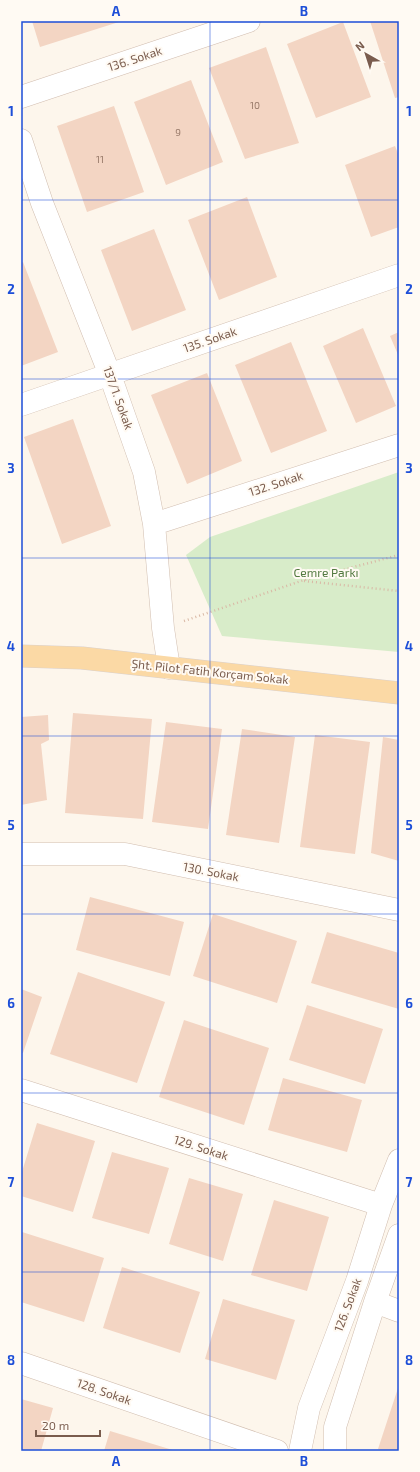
<svg xmlns="http://www.w3.org/2000/svg" width="420" height="1472" font-family="'Exo 2',sans-serif">
	<style>
		.green { fill: #d8ecc9 }
		.building { fill: #f3d5c3 }
		.lines { fill: none; stroke-linecap: round; stroke-linejoin: round }
		.minor-casing { stroke: #d1beb0; stroke-width: 23 }
		.major-casing { stroke: #dad1cd; stroke-width: 23 }
		.path { stroke: #d9b8a5; stroke-width: 2.5; stroke-dasharray: 1 3; stroke-linecap: butt }
		.minor { stroke: #fff; stroke-width: 22 }
		.major { stroke: #fbd9a5; stroke-width: 22 }
		.grid { fill: none; stroke: #1d4ed8; stroke-width: 1; stroke-opacity: 0.55 }
		.labels { text-anchor: middle; stroke-width: 4; stroke-linejoin: round; paint-order: stroke }
		.number-label { font-size: 10px; fill: #987a6a }
		.street-label { font-size: 12px; fill: #7a5c4d; stroke: #fffaf3 }
		.park-label { font-size: 12px; fill: #537a41; stroke: #fffaf3 }
		.neatline { fill: none; stroke: #1d4ed8; stroke-width: 1.5 }
		.grid-label { font-size: 13px; text-anchor: middle; font-weight: bold; fill: #1d4ed8 }
	</style>
	<rect width="100%" height="100%" fill="#fdf6ec"/>
	<path class="green" d="M399,472V652L222,636L186,555L210,537Z"/>
	<path class="building" d="M32,21H122L40,47Z
		M370,21H399V97L395,98Z
		M343,22L371,97L316,118L287,44Z
		M266,47L299,143L245,159L209,68Z
		M191,80L223,162L166,185L134,102Z
		M114,106L144,192L87,212L57,126Z
		M395,146L399,156V227L371,237L345,165Z
		M247,197L277,277L219,300L188,220Z
		M154,229L186,310L132,331L101,250Z
		M23,262L58,352L21,366V263Z
		M363,328L396,406L356,423L323,346Z
		M399,332V357L390,336Z
		M291,342L327,431L271,453L235,365Z
		M207,373L242,461L187,484L151,395Z
		M73,419L111,526L62,544L24,437Z
		M73,713L152,719L143,819L65,813Z
		M48,715L49,740L41,744L47,800L21,805V717Z
		M166,722L222,729L208,829L152,822Z
		M242,729L295,737L279,843L226,835Z
		M315,735L370,742L355,854L300,847Z
		M383,737L399,740V861L371,853Z
		M90,897L184,922L170,976L76,950Z
		M213,914L297,941L277,1003L193,976Z
		M327,932L399,953V1009L311,983Z
		M78,972L165,1002L137,1083L50,1054Z
		M21,989L42,997L23,1053H21Z
		M307,1005L383,1029L365,1084L289,1060Z
		M184,1020L269,1048L244,1125L159,1097Z
		M283,1078L362,1100L347,1152L268,1130Z
		M37,1123L95,1141L73,1212L21,1196V1175Z
		M112,1152L169,1168L149,1234L92,1218Z
		M189,1178L243,1194L223,1261L169,1244Z
		M274,1200L329,1217L307,1291L251,1275Z
		M22,1232L104,1258L84,1322L21,1302Z
		M122,1267L200,1292L180,1353L103,1328Z
		M223,1299L295,1320L276,1380L205,1359Z
		M399,1385V1451H383L378,1449Z
		M21,1399L53,1408L41,1451H21Z
		M110,1431L176,1451H104Z"/>
	<g class="lines">
		<defs>
			<path id="minor" d="M21,97L249,21
				M21,140L42,203L110,375L144,472L154,524L163,628L169,668
				M21,405L399,275
				M154,524L399,445
				M21,854H125L399,910
				M21,1090L381,1205
				M375,1302L399,1311
				M21,1363L277,1451
				M300,1451L309,1408L357,1281L381,1205L399,1160
				M335,1451V1427L375,1302L399,1235"/>
			<path id="major" d="M21,656L82,658L399,693"/>
		</defs>
		<use href="#minor" class="minor-casing"/>
		<use href="#major" class="major-casing"/>
		<path class="path" d="M304,581L399,591
			M184,621L301,581L399,555"/>
		<use href="#minor" class="minor"/>
		<use href="#major" class="major"/>
	</g>
	<path class="grid" d="M210,21V1451M21,200H399M21,379H399M21,558H399M21,736H399M21,914H399M21,1093H399M21,1272H399"/>
	<g class="labels">
		<g class="number-label">
			<text x="255" y="109">10</text>
			<text x="178" y="136">9</text>
			<text x="100" y="163">11</text>
		</g>
		<g class="street-label">
			<text transform="translate(135 59) rotate(-18)" y="4">136. Sokak</text>
			<text transform="translate(210 340) rotate(-19)" y="4">135. Sokak</text>
			<text transform="translate(118 398) rotate(70)" y="4">137/1. Sokak</text>
			<text transform="translate(276 484) rotate(-18)" y="4">132. Sokak</text>
			<text transform="translate(210 672) rotate(6)" y="4">Şht. Pilot Fatih Korçam Sokak</text>
			<text transform="translate(211 872) rotate(11)" y="4">130. Sokak</text>
			<text transform="translate(201 1148) rotate(18)" y="4">129. Sokak</text>
			<text transform="translate(348 1305) rotate(-69)" y="4">126. Sokak</text>
			<text transform="translate(104 1392) rotate(19)" y="4">128. Sokak</text>
		</g>
		<g class="park-label">
			<text x="326" y="577">Cemre Parkı</text>
		</g>
	</g>
	<rect width="420" height="1472" fill="none" stroke="#fffaf3" stroke-width="44"/>
	<g transform="translate(366 54) rotate(321)" stroke="#fffaf3" stroke-width="3" paint-order="stroke">
	<path d="M0-3L7 15L0 10L-7 15Z" fill="#7a5c4d"/>
	<text y="-6" font-size="11" font-weight="bold" text-anchor="middle" fill="#7a5c4d">N</text>
	</g>
	<path d="M36 1430v6h64v-6" fill="none" stroke="#7a5c4d" stroke-width="2"/>
	<text x="42" y="1430" font-size="12" fill="#7a5c4d" stroke="#fffaf3" stroke-width="3" paint-order="stroke">20 m</text>
	<rect x="22" y="22" width="376" height="1428" class="neatline"/>
	<g class="grid-label">
		<text x="116" y="16">A</text>
		<text x="304" y="16">B</text>
		<text x="11" y="116">1</text>
		<text x="409" y="116">1</text>
		<text x="11" y="294">2</text>
		<text x="409" y="294">2</text>
		<text x="11" y="473">3</text>
		<text x="409" y="473">3</text>
		<text x="11" y="651">4</text>
		<text x="409" y="651">4</text>
		<text x="11" y="830">5</text>
		<text x="409" y="830">5</text>
		<text x="11" y="1008">6</text>
		<text x="409" y="1008">6</text>
		<text x="11" y="1187">7</text>
		<text x="409" y="1187">7</text>
		<text x="11" y="1365">8</text>
		<text x="409" y="1365">8</text>
		<text x="116" y="1466">A</text>
		<text x="304" y="1466">B</text>
	</g>
</svg>
